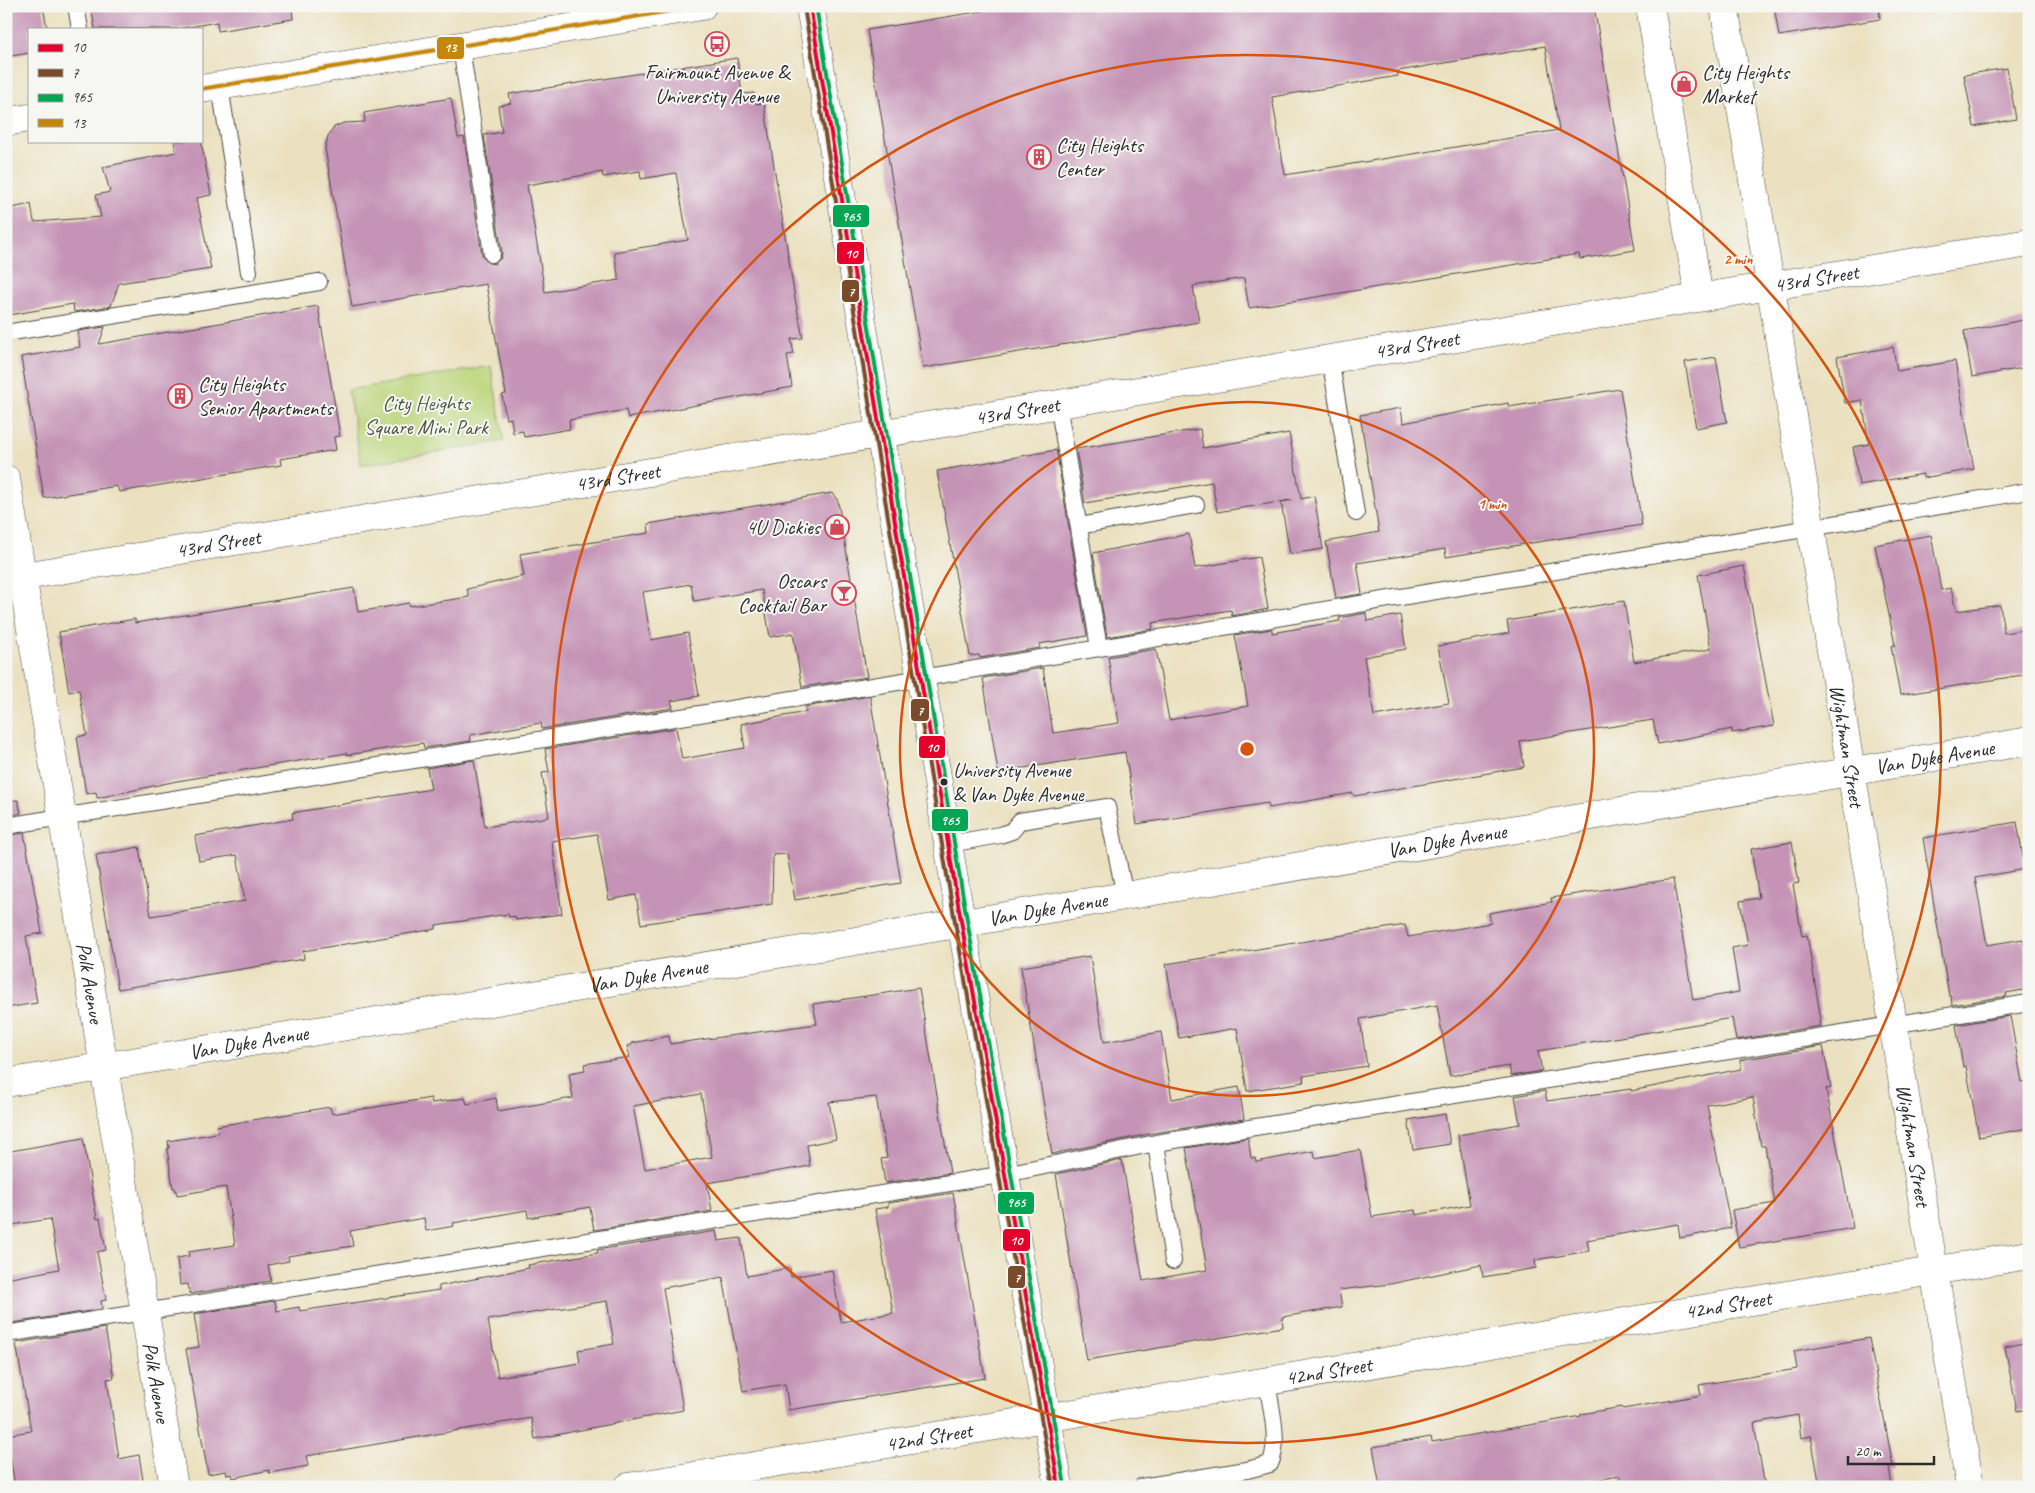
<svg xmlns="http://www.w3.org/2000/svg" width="2035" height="1493" font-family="Caveat,sans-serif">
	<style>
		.green { fill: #bcd57a; stroke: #748052 }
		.building { fill: #c493b5; fill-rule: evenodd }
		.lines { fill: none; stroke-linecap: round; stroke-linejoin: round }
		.lane-casing { stroke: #484641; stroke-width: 18 }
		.street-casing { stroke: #484641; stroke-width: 29 }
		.secondary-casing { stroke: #484641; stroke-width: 29 }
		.primary-casing { stroke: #484641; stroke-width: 29 }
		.lane { stroke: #fff; stroke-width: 16 }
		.street { stroke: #fff; stroke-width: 28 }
		.secondary { stroke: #fff; stroke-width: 28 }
		.primary { stroke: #fff; stroke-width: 28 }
		.bus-1-casing { stroke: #f6f6f2; stroke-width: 8 }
		.bus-2-casing { stroke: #f6f6f2; stroke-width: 8 }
		.bus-3-casing { stroke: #f6f6f2; stroke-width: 8 }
		.bus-4-casing { stroke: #f6f6f2; stroke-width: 8 }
		.bus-1 { stroke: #e4002b; stroke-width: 4 }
		.bus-2 { stroke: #7a4b2a; stroke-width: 4 }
		.bus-3 { stroke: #00a651; stroke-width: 4 }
		.bus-4 { stroke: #c4870b; stroke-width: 4 }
		.ring { fill: none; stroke: #d5540f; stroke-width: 2.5 }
		.bus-dot { fill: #2b2b2b; stroke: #f6f6f2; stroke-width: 2 }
		.labels { text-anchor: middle; stroke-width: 4; stroke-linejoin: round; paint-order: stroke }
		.bus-label { font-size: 20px; fill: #2b2b2b; stroke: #f6f6f2; text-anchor: start }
		.poi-label { font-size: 21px; fill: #2b2b2b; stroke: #f6f6f2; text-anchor: start }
		.street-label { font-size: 21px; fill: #2b2b2b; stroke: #f6f6f2 }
		.park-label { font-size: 21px; fill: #4f563f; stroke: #f6f6f2 }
		.centre { fill: #d5540f; stroke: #f6f6f2; stroke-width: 2.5 }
		.ring-label { font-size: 15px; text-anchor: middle; font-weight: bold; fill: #d5540f; stroke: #f6f6f2; stroke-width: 4; stroke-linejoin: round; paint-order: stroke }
		.line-badge { stroke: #f6f6f2; stroke-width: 2 }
		.badge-label { font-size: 14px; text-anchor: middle; font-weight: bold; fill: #fff }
	</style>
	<rect width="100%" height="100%" fill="#f6f6f2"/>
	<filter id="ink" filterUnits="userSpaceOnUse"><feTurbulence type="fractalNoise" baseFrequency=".02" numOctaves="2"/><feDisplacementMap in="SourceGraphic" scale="10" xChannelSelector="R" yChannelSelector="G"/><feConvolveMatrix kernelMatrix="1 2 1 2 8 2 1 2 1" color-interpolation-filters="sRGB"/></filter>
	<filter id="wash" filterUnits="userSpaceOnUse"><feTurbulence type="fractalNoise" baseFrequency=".0096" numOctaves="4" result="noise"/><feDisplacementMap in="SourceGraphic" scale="20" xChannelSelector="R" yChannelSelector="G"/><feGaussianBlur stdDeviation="1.12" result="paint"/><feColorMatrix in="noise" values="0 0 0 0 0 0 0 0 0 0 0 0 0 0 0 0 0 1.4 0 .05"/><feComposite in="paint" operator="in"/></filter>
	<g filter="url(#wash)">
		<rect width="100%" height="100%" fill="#ebe1c0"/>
		<path class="green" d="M491,366L504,441L361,465L348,390Z"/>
		<g id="blocks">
			<path class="building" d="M6,6H43L47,29H29V53L6,57Z
				M91,6H292L293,19L218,31L217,22L178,29H95Z
				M1013,6H1594L1635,250L1580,259L1579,254L1249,308L1244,278L1193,286L1199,322L923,368L867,30ZM1545,46L1559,130L1285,175L1272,97L1398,76V71Z
				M1774,6H1879L1880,19L1779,36Z
				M737,58L742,94L754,93L756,104L764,103L795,299L803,338L791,339L794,354L787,355L792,387L628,418L626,410L569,420L570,429L524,437L523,431L513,433L511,418L506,419L502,395L506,394L486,284L352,307L325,148L328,136L334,127L344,123L365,122L364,113L451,98L458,138L464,137L482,255L488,263L494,264L501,258L502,253L484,135L502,132L498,106L511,103L509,94ZM640,171L641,179L676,173L688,240L614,252L619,280L545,292L527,185L602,172L603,177Z
				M2007,68L2016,119L1974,127L1964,75Z
				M174,141H201L211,195L197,198L211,269L119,283L111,306L74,312L73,304L9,315L6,302V209L31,204L34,222L101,217L96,195L110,192L103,167L176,152Z
				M318,306L340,436L334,437L336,450L280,459L281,465L119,492L117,486L44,498L21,357L80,347L78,331L105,327L99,344Z
				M2029,319V367L1972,377L1964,331Z
				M1893,347L1897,371L1955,361L1974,469L1923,478V474L1859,485L1853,447L1869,444L1862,400L1845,403L1837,357Z
				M1716,357L1727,422L1696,428L1685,362Z
				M1620,389L1642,525L1446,557L1445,549L1357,563L1362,594L1336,598L1326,542L1379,532L1360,415L1401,408L1403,423L1508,403L1509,407Z
				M1200,429L1203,448L1289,433L1301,499L1314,496L1323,549L1290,554L1281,502L1292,500L1217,512L1212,482L1085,503L1076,449Z
				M1056,450L1087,636L1039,644L1040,648L980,658L979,655L970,656L937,471Z
				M832,493L838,501L867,677L802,687L793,633L770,637L762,590L694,601L691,584L643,592L651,640L688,633L699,696L671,701L673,708L542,729L541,723L470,735L471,741L424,748L423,743L347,755V753L177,781L97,798L96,792L86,794L77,737L87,735L79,690L69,692L59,632L135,619V623L354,588L358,612L409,603L410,606L469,597L467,589L524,576L520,554L649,533L648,524Z
				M1189,534L1195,568L1259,557L1268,609L1232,616L1231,610L1152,623L1153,629L1107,637L1093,553Z
				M1931,535L1941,590L1951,588L1956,611L2000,605L2004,633L2029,629V674L1900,695L1891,646L1895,645L1875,545Z
				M1744,566L1774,726L1732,733V729L1658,744L1653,720L1520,741L1524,767L1354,796L1353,793L1269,808L1268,803L1137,824L1125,752L998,772L983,678L1043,668L1053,733L1119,723L1108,657L1156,649L1169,720L1248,706L1235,635L1272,629V633L1340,621L1339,618L1366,613L1367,621L1400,615L1406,649L1364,657L1374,716L1449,703L1438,646L1509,633L1507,621L1624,601L1634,662L1711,649L1698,575Z
				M870,696L901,883L795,900L787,854L773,855L772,904L641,924L636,895L609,900L597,834L552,841L562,914L516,920L515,916L509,917L508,914L436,925V929L303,951L304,959L118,989L96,855L139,847L151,916L245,901L237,855L199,861L195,836L293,819L292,813L431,789L427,768L474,760L485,827L549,817L542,773L549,772L545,749L676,728L682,759L745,748L741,724L806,712L805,707Z
				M18,800L21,813L6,816V801Z
				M2017,822L2025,869L1975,878L1987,945L2023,939L2029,969V989L2006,993L2007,996L1952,1005L1951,996H1949L1923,838Z
				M24,833L42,933L26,936L37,1003L6,1008V836Z
				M1792,842L1799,883L1793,884L1802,936L1807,935L1821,1020H1819L1820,1026L1736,1040L1732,1018L1538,1051L1542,1071L1511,1076L1509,1066L1450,1076L1437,1005L1360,1019L1367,1066L1303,1076L1304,1082L1247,1091L1237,1028L1179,1038L1166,964L1405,925L1408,937L1491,923L1489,913L1552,902L1551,898L1673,879L1693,1000L1739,992L1732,948L1748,945L1740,901L1759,898L1751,849Z
				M1090,956L1104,1042L1161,1032L1172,1099L1239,1087L1244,1119L1154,1133L1052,1154L1021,967Z
				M919,988L950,1173L885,1183L881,1159L887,1158L876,1097L829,1102L836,1139L807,1145L810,1166L707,1183L712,1211L594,1230L590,1207L528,1218L527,1210L453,1223L454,1226L426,1231L424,1218L350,1231L353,1246L288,1256L289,1261L268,1265L271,1281L190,1294L188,1284L180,1285L177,1258L189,1256L188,1252L235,1245L226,1187L177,1195L175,1188H173L167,1149L169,1148L168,1141L218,1133L217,1126L330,1107L332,1114L431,1098L432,1103L465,1098L467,1104L496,1098L498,1111L573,1098L569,1073L585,1070L584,1064L630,1057L627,1046L632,1045V1043L669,1036L670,1044L817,1024L813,1004ZM701,1094L712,1157L645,1169L633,1106Z
				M2010,1016L2022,1082L2029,1081V1128L1979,1137L1966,1066L1963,1067L1956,1025Z
				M1823,1046L1831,1088L1826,1089L1853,1228L1739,1247L1732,1210L1775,1203L1765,1146H1761L1753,1097L1707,1105L1731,1228L1680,1238L1678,1224L1587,1240L1589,1251L1535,1260L1536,1268L1483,1277L1481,1265L1390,1284L1339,1290L1342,1307L1282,1317L1283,1327L1087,1360L1056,1174L1122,1160L1143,1281L1207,1270L1186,1148L1248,1138L1251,1158H1255L1256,1162L1314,1151L1315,1158L1360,1150L1372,1217L1415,1210L1416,1215L1470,1205L1458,1135L1520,1124L1515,1096L1545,1091L1547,1101L1631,1089V1091L1741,1069L1740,1060Z
				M1445,1114L1450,1144L1413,1150L1408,1120Z
				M83,1138L97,1219L100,1218L106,1250L97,1252L106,1300L101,1301L102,1309L12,1323L11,1318L6,1319V1279L59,1269L50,1219L6,1226V1152Z
				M953,1193L985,1378L789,1410L785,1384L743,1391L723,1277L663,1288L683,1410L535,1439L531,1418L306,1456L308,1466L269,1473V1470L233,1478L232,1474L227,1475L226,1471L208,1474L186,1349L199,1347L194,1314L275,1301L277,1311L299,1307L300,1311L439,1290V1286L529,1268L528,1265L598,1253L597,1250L716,1231L718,1241L741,1238L747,1276L790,1268L791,1277L832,1270L841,1322L893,1313L875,1209L888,1207V1203ZM607,1301L614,1344L578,1350L580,1363L498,1377L488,1320Z
				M105,1328L114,1378L107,1379L119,1459L139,1455L144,1487H15L7,1435L31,1431L16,1343Z
				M1869,1338L1893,1466L1889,1467L1892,1487H1820L1811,1436L1801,1438L1798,1415L1754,1423L1765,1487H1622L1620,1476L1572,1484V1487H1380L1373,1447L1431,1437L1432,1442L1581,1416V1414L1622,1407L1623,1409L1701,1395L1699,1385L1797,1369L1794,1351Z
				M2029,1342V1409L2017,1411L2005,1347Z"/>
		</g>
	</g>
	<g filter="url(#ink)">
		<use href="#blocks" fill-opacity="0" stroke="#484641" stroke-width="1"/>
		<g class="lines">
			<defs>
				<path id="lane" d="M76,6L80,29
					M461,47L492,254
					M220,86L249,272
					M6,333L319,282
					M1330,358L1356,513
					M1058,403L1099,648
					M1079,526L1196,505
					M6,826L922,678L2029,491
					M949,844L1000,835L1012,831L1020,821L1107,807L1125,896
					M1156,1143L1173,1261
					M6,1334L1006,1174L1156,1143L2029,1003
					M1141,1487L1247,1470L1270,1464C1281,1441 1270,1406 1267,1381"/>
				<g id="street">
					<path id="s1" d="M6,479L174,1487"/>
					<path id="s2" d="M6,1083L1125,896L2029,741"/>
					<path id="s3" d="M628,1487L2029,1255"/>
				</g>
				<g id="secondary">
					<path d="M1650,6L1699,297"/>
					<path id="s4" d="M1724,6L1970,1487"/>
				</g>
				<g id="primary">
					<path d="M810,6L955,886L1059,1487"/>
					<path d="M201,89L702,6"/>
					<path d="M6,122L29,118"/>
					<path id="s5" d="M6,579L2029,243"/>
				</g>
			</defs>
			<use href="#lane" class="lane-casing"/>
			<use href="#street" class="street-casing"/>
			<use href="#secondary" class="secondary-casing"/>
			<use href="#primary" class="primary-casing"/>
			<use href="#lane" class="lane"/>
			<use href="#street" class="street"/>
			<use href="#secondary" class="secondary"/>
			<use href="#primary" class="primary"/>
			<defs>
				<path id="bus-1" d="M810,6L955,886L1059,1487"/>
				<path id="bus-2" d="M804,7L949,887L1053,1487"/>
				<path id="bus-3" d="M816,6L961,885L1065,1486"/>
				<path id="bus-4" d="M201,89L700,6"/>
			</defs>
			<use href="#bus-1" class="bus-1-casing"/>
			<use href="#bus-2" class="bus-2-casing"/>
			<use href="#bus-3" class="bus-3-casing"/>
			<use href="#bus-4" class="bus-4-casing"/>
			<use href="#bus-1" class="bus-1"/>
			<use href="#bus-2" class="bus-2"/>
			<use href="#bus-3" class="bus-3"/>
			<use href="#bus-4" class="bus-4"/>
		</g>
	</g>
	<g class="ring">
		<circle cx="1247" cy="749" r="347"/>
		<circle cx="1247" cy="749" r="694"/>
	</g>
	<defs>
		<symbol id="bus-ring" viewBox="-11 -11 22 22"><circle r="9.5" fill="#f6f6f2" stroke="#d1495b" stroke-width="1.5"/><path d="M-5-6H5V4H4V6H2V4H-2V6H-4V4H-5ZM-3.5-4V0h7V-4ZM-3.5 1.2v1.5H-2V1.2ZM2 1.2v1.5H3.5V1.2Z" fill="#d1495b"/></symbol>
		<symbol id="shop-ring" viewBox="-11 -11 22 22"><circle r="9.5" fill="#f6f6f2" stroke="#d1495b" stroke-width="1.5"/><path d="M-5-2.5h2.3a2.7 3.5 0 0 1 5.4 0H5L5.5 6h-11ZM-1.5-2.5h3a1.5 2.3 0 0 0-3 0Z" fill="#d1495b"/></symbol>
		<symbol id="building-ring" viewBox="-11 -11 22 22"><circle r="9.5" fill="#f6f6f2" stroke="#d1495b" stroke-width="1.5"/><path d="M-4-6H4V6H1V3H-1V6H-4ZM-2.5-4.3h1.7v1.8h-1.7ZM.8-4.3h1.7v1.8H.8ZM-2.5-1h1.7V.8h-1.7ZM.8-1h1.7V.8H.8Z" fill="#d1495b"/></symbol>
		<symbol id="bar-ring" viewBox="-11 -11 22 22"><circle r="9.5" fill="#f6f6f2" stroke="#d1495b" stroke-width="1.5"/><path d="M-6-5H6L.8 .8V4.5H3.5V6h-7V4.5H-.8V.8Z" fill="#d1495b"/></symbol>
	</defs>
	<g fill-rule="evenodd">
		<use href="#bus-ring" x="703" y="30" width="28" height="28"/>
		<use href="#shop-ring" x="1670" y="70" width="28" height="28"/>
		<use href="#building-ring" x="1025" y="143" width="28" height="28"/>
		<use href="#building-ring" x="166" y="382" width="28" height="28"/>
		<use href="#shop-ring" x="823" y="513" width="28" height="28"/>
		<use href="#bar-ring" x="830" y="579" width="28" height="28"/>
	</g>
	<circle class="bus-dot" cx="944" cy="782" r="4.5"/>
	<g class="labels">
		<g class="bus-label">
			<text x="953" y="777">University Avenue<tspan x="953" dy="24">&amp; Van Dyke Avenue</tspan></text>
		</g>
		<g class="poi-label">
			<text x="717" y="79" text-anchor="middle">Fairmount Avenue &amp;<tspan x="717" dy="24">University Avenue</tspan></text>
			<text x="1702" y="79">City Heights<tspan x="1702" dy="24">Market</tspan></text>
			<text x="1056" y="152">City Heights<tspan x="1056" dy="24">Center</tspan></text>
			<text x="198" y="391">City Heights<tspan x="198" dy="24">Senior Apartments</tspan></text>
			<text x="820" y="534" text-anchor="end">4U Dickies</text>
			<text x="826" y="588" text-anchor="end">Oscars<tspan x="826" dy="24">Cocktail Bar</tspan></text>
		</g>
		<g class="street-label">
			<text dy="7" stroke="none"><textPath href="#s5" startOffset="1835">43rd Street</textPath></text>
			<text dy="7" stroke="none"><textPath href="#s5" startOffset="1430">43rd Street</textPath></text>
			<text dy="7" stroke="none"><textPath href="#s5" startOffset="1025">43rd Street</textPath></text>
			<text dy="7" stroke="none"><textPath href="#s5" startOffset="620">43rd Street</textPath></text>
			<text dy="7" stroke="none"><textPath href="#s5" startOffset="215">43rd Street</textPath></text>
			<text dy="7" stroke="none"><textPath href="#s4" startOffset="750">Wightman Street</textPath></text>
			<text dy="7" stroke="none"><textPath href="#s2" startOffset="1956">Van Dyke Avenue</textPath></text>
			<text dy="7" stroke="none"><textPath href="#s2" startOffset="1461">Van Dyke Avenue</textPath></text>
			<text dy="7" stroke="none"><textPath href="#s2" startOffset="1056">Van Dyke Avenue</textPath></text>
			<text dy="7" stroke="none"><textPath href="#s2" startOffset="651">Van Dyke Avenue</textPath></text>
			<text dy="7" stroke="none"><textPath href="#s1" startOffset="511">Polk Avenue</textPath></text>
			<text dy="7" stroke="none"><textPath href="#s2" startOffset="246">Van Dyke Avenue</textPath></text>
			<text dy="7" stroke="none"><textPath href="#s4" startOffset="1155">Wightman Street</textPath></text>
			<text dy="7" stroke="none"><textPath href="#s3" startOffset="1115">42nd Street</textPath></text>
			<text dy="7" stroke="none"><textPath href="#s3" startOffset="710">42nd Street</textPath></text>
			<text dy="7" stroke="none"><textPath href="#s1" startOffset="916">Polk Avenue</textPath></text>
			<text dy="7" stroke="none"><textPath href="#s3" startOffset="305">42nd Street</textPath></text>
		</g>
		<g class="park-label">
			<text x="426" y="410">City Heights<tspan x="426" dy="24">Square Mini Park</tspan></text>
		</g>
	</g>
	<circle cx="1247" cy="749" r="8" class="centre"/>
	<g class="ring-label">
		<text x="1738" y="264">2 min</text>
		<text x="1492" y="509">1 min</text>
	</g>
	<g class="line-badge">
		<rect x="436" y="36" width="29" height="24" rx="5" fill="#c4870b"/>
		<rect x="832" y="204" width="38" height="24" rx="5" fill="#00a651"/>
		<rect x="836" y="241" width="29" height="24" rx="5" fill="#e4002b"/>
		<rect x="841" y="279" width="19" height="24" rx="5" fill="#7a4b2a"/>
		<rect x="910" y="698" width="20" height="24" rx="5" fill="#7a4b2a"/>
		<rect x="918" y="735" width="28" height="24" rx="5" fill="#e4002b"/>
		<rect x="931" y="808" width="38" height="24" rx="5" fill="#00a651"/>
		<rect x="997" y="1191" width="38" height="24" rx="5" fill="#00a651"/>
		<rect x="1002" y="1228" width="29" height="24" rx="5" fill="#e4002b"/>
		<rect x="1007" y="1265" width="19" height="24" rx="5" fill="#7a4b2a"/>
	</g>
	<g class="badge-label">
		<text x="450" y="52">13</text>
		<text x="851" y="221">965</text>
		<text x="851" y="258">10</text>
		<text x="851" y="296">7</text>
		<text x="920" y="715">7</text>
		<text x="932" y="752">10</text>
		<text x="950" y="825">965</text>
		<text x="1016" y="1207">965</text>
		<text x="1016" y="1245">10</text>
		<text x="1017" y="1282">7</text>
	</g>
	<rect width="2035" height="1493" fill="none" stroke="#f6f6f2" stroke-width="25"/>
	<rect x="28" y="28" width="175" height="115" fill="#f6f6f2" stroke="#a5a5a2"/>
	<rect x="38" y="44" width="25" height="8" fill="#e4002b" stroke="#a5a5a2"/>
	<text x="72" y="52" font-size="15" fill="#2b2b2b">10</text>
	<rect x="38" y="69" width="25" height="8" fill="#7a4b2a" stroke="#a5a5a2"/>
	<text x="72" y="78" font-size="15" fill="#2b2b2b">7</text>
	<rect x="38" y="94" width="25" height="8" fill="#00a651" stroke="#a5a5a2"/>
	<text x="72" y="102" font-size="15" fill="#2b2b2b">965</text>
	<rect x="38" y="119" width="25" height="8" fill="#c4870b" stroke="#a5a5a2"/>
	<text x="72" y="128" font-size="15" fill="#2b2b2b">13</text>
	<path d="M1848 1456v8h86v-8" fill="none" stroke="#2b2b2b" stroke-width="2.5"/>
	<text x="1855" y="1456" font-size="15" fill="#2b2b2b" stroke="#f6f6f2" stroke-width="4" paint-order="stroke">20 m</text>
</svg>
